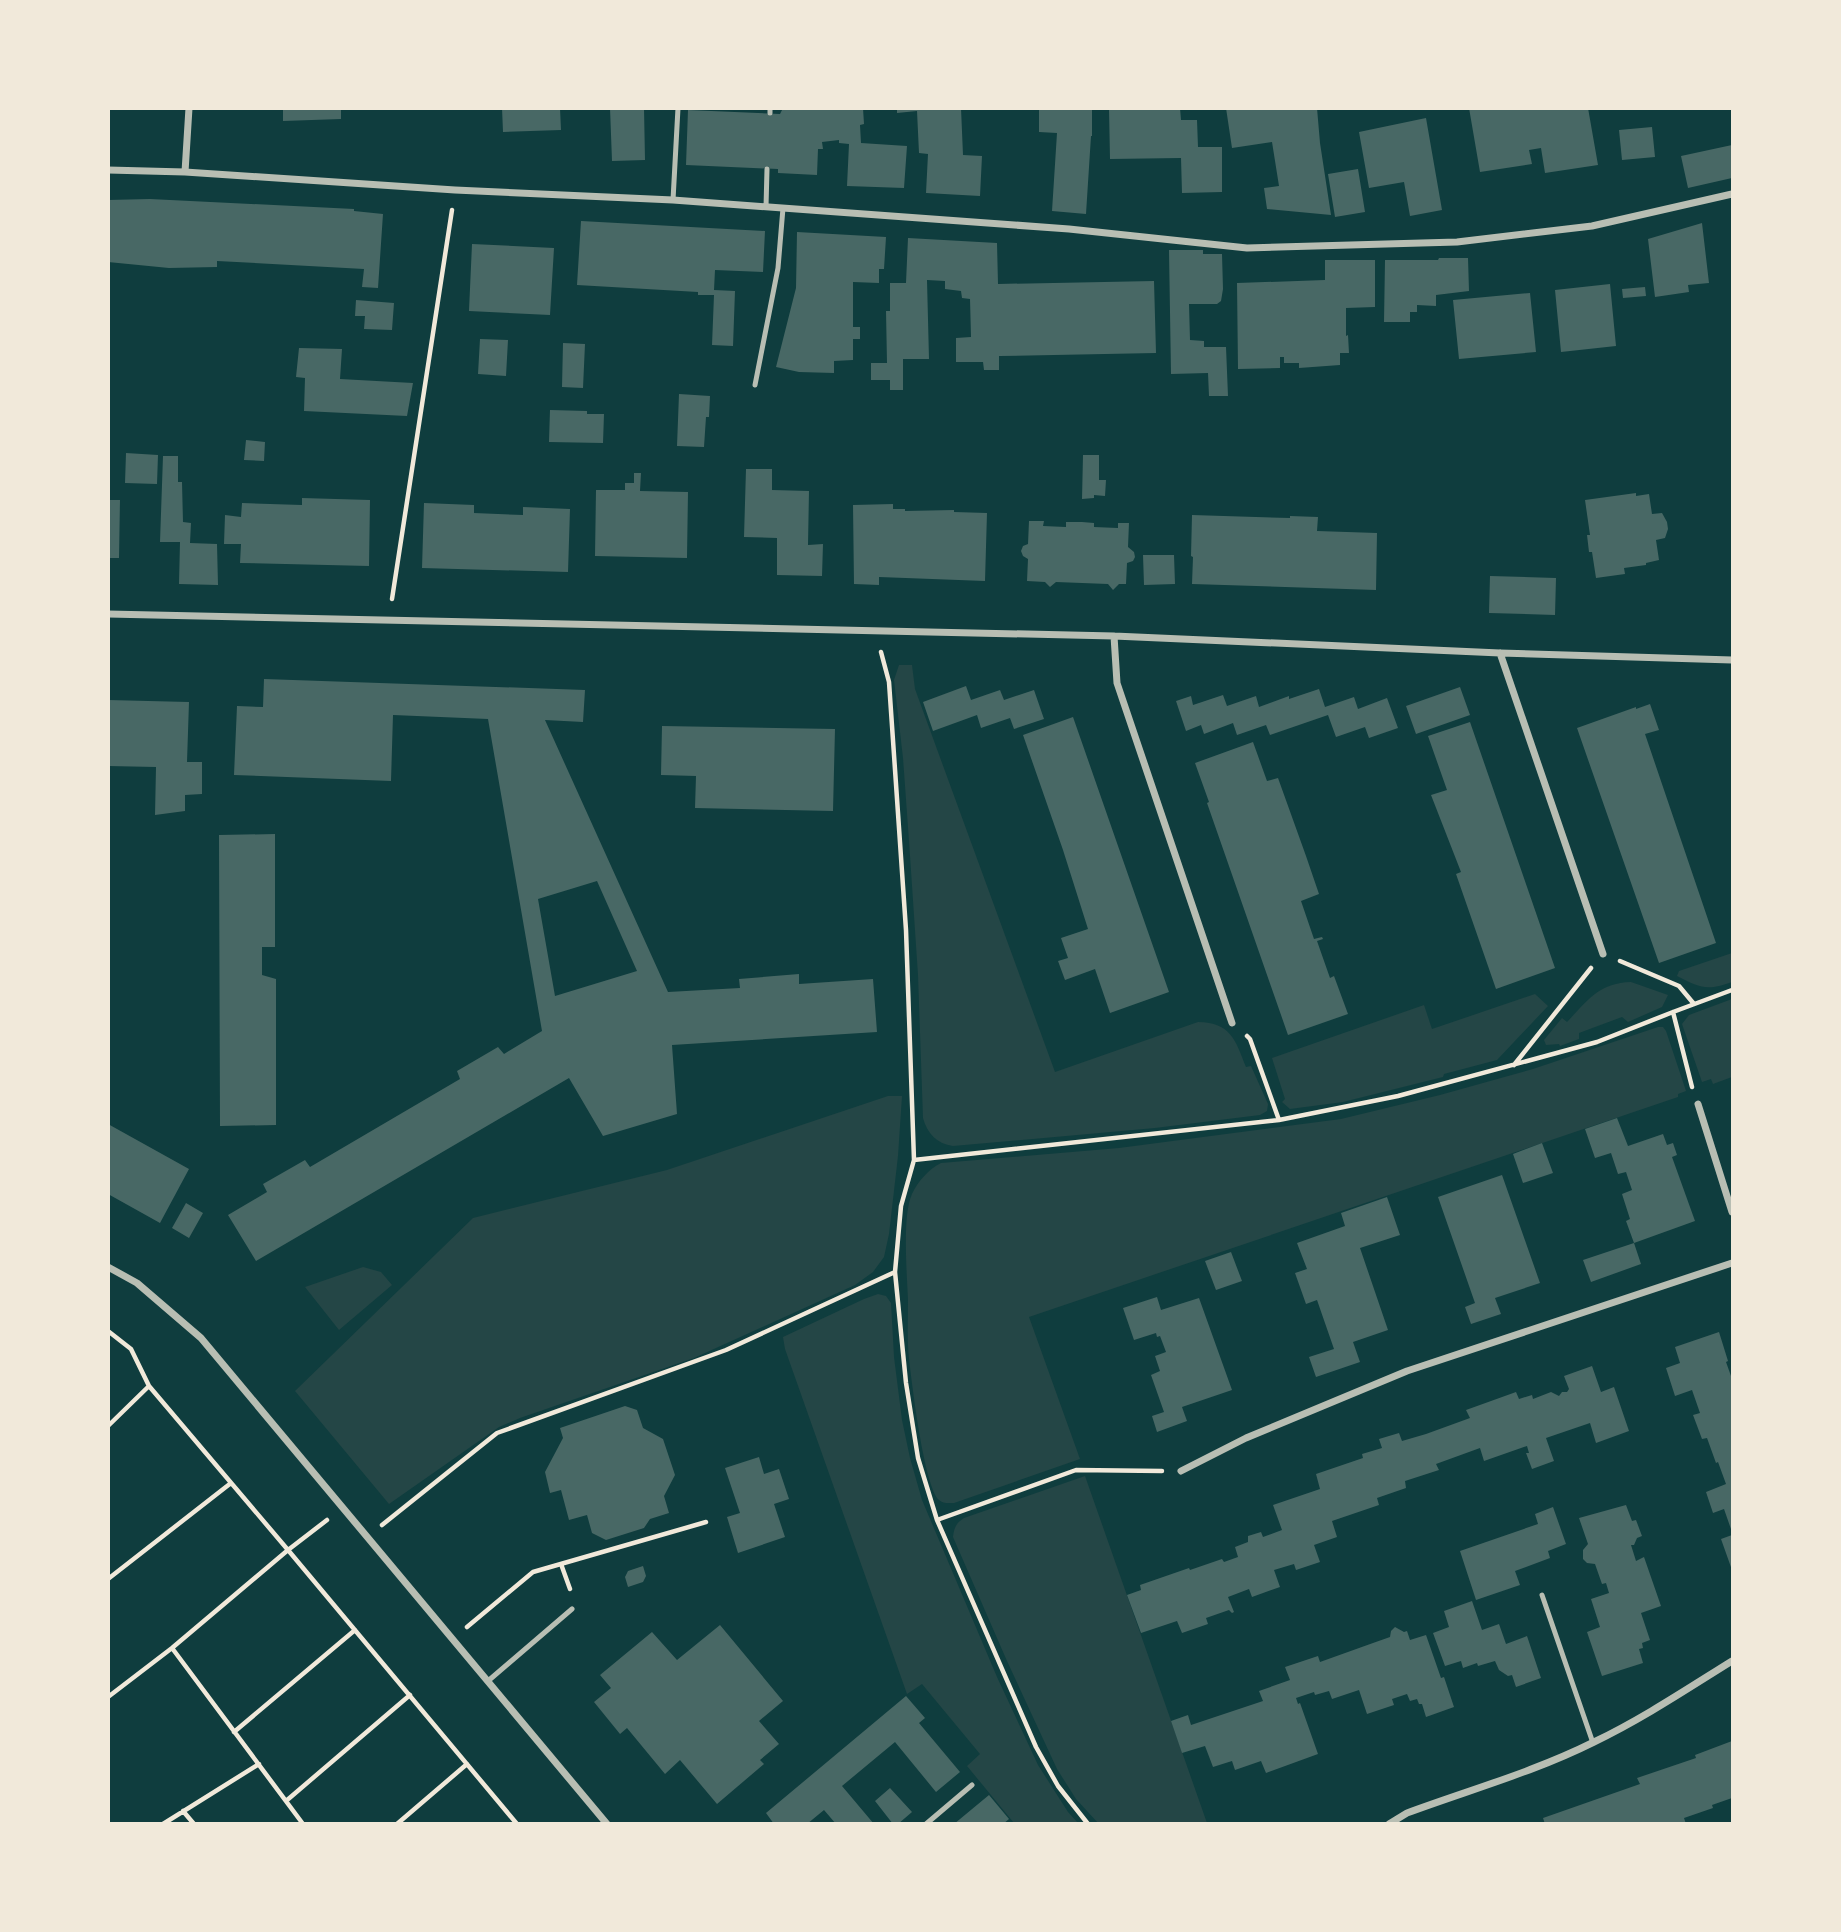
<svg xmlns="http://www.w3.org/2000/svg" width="1841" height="1932" font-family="Figtree,sans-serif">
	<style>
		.green { fill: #244646 }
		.building { fill: #486865; fill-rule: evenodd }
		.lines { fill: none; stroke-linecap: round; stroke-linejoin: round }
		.path { stroke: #f1e9da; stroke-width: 4.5 }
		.service { stroke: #b8beb3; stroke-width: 5 }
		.minor { stroke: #b8beb3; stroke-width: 7 }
	</style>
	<rect width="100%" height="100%" fill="#0f3d3e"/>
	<path class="green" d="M899,665H912L915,689L1055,1072L1198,1022C1231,1023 1235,1039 1246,1067L1251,1066L1268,1104L1267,1111L1260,1115L1155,1128L953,1146C937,1144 927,1133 923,1118L918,975L909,841L903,758L894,680Z
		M1732,953V982C1707,991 1700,988 1677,976L1679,971Z
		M1631,982L1668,995L1662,1007L1628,1022L1622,1017L1579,1033V1039L1560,1046L1559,1044L1546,1045L1544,1040L1562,1018L1567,1022C1588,1000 1599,983 1631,982Z
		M1535,994L1548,1006L1497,1060L1444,1074L1443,1077L1343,1102L1290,1109L1282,1102L1285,1099L1272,1058L1424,1005L1432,1029Z
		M1732,999V1077L1713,1084L1711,1079L1702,1082L1682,1024L1689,1015Z
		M1658,1027H1663L1666,1031L1686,1091L1678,1094V1097L1029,1317L1080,1459L954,1503C949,1503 943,1504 939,1500C924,1486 912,1384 909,1359C907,1340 908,1320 908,1300C907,1275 902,1215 912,1194C918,1181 929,1169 941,1163L1119,1148L1341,1119L1440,1095L1533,1069Z
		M888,1096H902L898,1156L889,1234L884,1257L873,1272L855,1285L694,1358L520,1418L499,1427L389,1504L295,1391L473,1218L667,1170Z
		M363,1267L381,1272L392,1285L339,1330L305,1287Z
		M878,1294L886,1296L891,1303L894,1357L902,1420L910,1458L922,1500L997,1677L1038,1765L1068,1812L1078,1823H1014L967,1766L980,1754L922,1684L907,1694L785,1349L783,1337L864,1299Z
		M1085,1476L1207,1823H1098L1076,1799L1057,1769L1007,1661L953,1537C954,1528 956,1523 964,1518Z"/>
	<path class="building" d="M283,108H341V119L283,121Z
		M502,108H560L561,130L503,132Z
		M610,108H644L645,160L612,161Z
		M783,108H863L864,124L860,125L861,143L907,146L904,188L847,186L849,144L839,143V140L822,142L823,149H818L817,175L778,173V169L686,165L688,110L780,114Z
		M897,108H961L963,155L982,156L980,196L926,193L928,154L919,153L917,111L897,113Z
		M1039,108H1092V136H1091L1086,214L1052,211L1057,133L1039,132Z
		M1109,108H1180L1181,120H1197L1198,147H1222V192L1182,193L1181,158L1110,159Z
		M1226,108H1317L1320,143L1331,215L1267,209L1264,188L1279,186L1272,142L1232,148Z
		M1469,108H1588L1598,165L1545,173L1541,148L1529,150L1532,164L1480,172Z
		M1426,118L1442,210L1410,216L1404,182L1369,188L1359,132Z
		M1652,127L1655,157L1622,160L1619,130Z
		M1732,145V178L1688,188L1681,156Z
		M1358,169L1365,212L1335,217L1328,174Z
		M150,199L354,209V211L383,214L378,288L362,287L364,269L217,261V267L169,268L108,262V200Z
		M581,221L765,231L763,272L715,270L714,290L735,291L733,346L712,345L714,295H698V292L577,285Z
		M1702,223L1709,283L1688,285L1689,292L1655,297L1648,239Z
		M797,232L886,237L884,269H879V283L853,282V327H860V339H853V360L834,361V373L799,372L776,367L796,288Z
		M908,238L997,243L998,284L1154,281L1156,353L999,356V370H984L983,362H956V338L971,337L970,299L962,298L961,291L945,289V281L927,280L929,359H903V390H890V380H871V363H887L886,311H890V283H906Z
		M472,244L554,248L550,315L469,311Z
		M1169,250H1203V254H1222L1223,289L1221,301L1217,304H1189L1190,340L1204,341V347H1226L1228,396H1209L1208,373L1171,374Z
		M1439,258H1468L1469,291L1436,295V306L1417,305V312H1410V322H1384L1385,260H1438Z
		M1325,260H1375V307L1346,308V336L1348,335L1349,353H1340V365L1299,368V363H1284V357H1280V368L1238,369L1237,283L1325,280Z
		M1610,284L1616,346L1561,352L1555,290Z
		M1645,287L1646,296L1623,298L1622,289Z
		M1530,293L1536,352L1459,359L1453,300Z
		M356,300L394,303L392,330L364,329L365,316H355Z
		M480,339L508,340L506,376L478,374Z
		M563,343L585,344L583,388L562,387Z
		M299,348L342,349L340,379L413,383L407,416L304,411L305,378L296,377Z
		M679,394L710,396L709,417H706L704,447L677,446Z
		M550,410L587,411V414H604L603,443L549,442Z
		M246,440L265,442L264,461L244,460Z
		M126,453L158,455L157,484L125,483Z
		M1083,455H1099V480H1106L1105,496L1094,495V498L1082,499Z
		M163,456H178V482H182L183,522L191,523L190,543L217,544L218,585L179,584L180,542H160Z
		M746,469H772V490L809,491L808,545L823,544L822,576L777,575V538L744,537Z
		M634,473H641L640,491L688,492L687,558L595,556L596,490H625V483H634Z
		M1636,493V496L1649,494L1652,514L1662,513L1667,522L1668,529L1665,538L1656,540L1659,560L1646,563V565L1624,568L1625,574L1596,578L1592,552H1589L1587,535H1590L1585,500Z
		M302,498L370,500L369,566L240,563L241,544H224L225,515L241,517L242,503L302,505Z
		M108,500H120L119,558H108Z
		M424,503L474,505V513L523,515V507L570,509L568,572L422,568Z
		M893,504V509H905V511L954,510V512L987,513L985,581L879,577V585L854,584L853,505Z
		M1192,515L1290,518V516L1318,517L1317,531L1377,533L1376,590L1192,584L1193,557L1191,556Z
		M1029,521H1044L1043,526L1066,527V522H1082L1094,523V527L1118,528V523H1129L1128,547L1134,552L1135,557L1133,561L1127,563L1126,584H1119L1113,590L1108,584L1056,582L1050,587L1045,582L1027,581L1028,559L1023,556L1021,551L1023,546L1028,544Z
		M1143,555H1174L1175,584L1144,585Z
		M1490,576L1556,578L1555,615L1489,613Z
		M264,679L585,690L583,722L545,720L668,992L740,988L739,979L799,974V984L873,979L877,1032L672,1045L677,1114L603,1136L569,1078L256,1261L228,1215L267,1192L263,1184L305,1160L310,1167L460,1079L457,1071L498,1047L504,1054L542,1031L488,719L393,715L391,781L234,775L237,706L263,707ZM597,881L637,971L555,996L538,899Z
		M966,686L971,700L1000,690L1004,700L1034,690L1044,719L1014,729L1010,718L981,728L977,715L933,731L923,702Z
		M1460,687L1470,715L1416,734L1406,706Z
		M1319,689L1325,707L1354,697L1358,709L1387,698L1398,728L1369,738L1365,727L1336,737L1328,715L1270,735L1266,725L1237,735L1233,723L1204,734L1201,725L1186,731L1176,701L1191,696L1193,705L1223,695L1227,706L1256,696L1259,707L1289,696V699Z
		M108,700L189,702L187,762H202V794L185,795V811L155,815L156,767L108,766Z
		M1650,704L1659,730L1645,734L1716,943L1659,963L1577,728L1636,707V709Z
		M1073,717L1169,992L1110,1013L1095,969L1065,980L1058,961L1068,958L1061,938L1088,929L1063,850L1023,735Z
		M1470,722L1555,968L1496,989L1456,874L1461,872L1431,795L1447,790L1428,736Z
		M662,726L835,729L833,811L695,808L696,776L661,775Z
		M1253,742L1267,781L1278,778L1306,856L1319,894L1301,901L1314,939L1322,937L1323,939L1317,941L1330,978L1334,976L1348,1014L1288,1035L1207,803L1209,802L1195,763Z
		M275,834V947H262V975L276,979V1125L220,1126L219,835Z
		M1617,1118L1628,1146L1663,1134L1667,1145L1673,1143L1677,1155L1672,1157L1695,1221L1634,1243L1626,1221L1630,1219L1622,1194L1632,1190L1626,1172L1618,1174L1611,1153L1595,1158L1585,1129Z
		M108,1124L189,1169L160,1223L108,1194Z
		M1542,1143L1553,1173L1523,1183L1513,1154Z
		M1502,1175L1540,1283L1495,1298L1501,1314L1471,1324L1465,1307L1475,1303L1438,1197Z
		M1387,1197L1400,1235L1360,1248L1388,1330L1353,1342L1360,1362L1316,1377L1309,1357L1334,1349L1317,1300L1306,1304L1295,1273L1307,1269L1297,1243L1345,1226L1341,1213Z
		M186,1203L203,1213L189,1238L172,1228Z
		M1634,1243L1641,1264L1591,1282L1583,1260Z
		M1231,1252L1242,1281L1216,1290L1205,1261Z
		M1157,1297L1161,1310L1199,1298L1232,1390L1182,1407L1187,1421L1157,1432L1152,1416L1164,1412L1151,1375L1160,1371L1155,1356L1166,1352L1160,1336L1157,1337L1156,1333L1134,1340L1123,1308Z
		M1719,1332L1728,1361L1726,1362L1731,1376H1732V1532L1724,1509L1713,1513L1706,1492L1726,1484L1718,1462L1716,1463L1707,1438L1702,1439L1693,1415L1700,1413L1692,1390L1675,1396L1666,1368L1680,1363L1675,1347Z
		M1592,1366L1601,1392L1614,1387L1629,1431L1596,1443L1590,1423L1546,1438L1554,1461L1532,1469L1526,1453H1529L1527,1446L1484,1461L1480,1448L1436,1464L1439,1470L1405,1481L1406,1488L1377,1498L1379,1505L1332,1521L1337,1537L1314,1545L1320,1562L1296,1570L1294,1564L1274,1570L1280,1587L1252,1597L1249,1589L1228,1597L1234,1612L1232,1613L1229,1610L1206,1618L1208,1624L1182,1633L1177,1621L1141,1633L1127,1595L1141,1590L1140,1585L1189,1568L1190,1570L1222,1559L1224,1562L1238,1557L1235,1547L1248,1542V1536L1261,1532L1263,1537L1282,1530L1273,1505L1320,1489L1316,1474L1363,1458L1362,1454L1382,1448L1379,1439L1399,1433L1402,1441L1426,1434L1470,1418L1466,1410L1516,1392L1519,1399L1532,1395L1533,1399L1551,1392L1559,1396L1562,1392H1567L1569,1389L1564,1376Z
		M625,1406L637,1410L643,1428L663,1439L675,1475L664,1496L669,1513L650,1519L644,1528L606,1540L592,1533L587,1515L569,1520L561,1490L550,1493L545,1472L563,1438L560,1428Z
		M759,1457L764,1474L779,1469L789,1499L774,1504L785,1537L738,1553L727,1517L740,1513L725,1468Z
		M1626,1505L1632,1521L1636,1520L1642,1536L1637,1538L1634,1545H1631L1636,1561L1644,1557L1661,1606L1641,1613L1650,1640L1642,1643L1643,1648L1639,1649L1643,1663L1602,1676L1587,1632L1600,1627L1591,1599L1609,1593L1606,1583L1602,1584L1595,1564L1587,1563L1583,1559V1550L1588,1544L1579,1518Z
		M1553,1507L1566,1544L1548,1551L1550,1558L1515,1571L1520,1585L1476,1600L1460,1551L1538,1524L1535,1514Z
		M1732,1535V1570L1721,1539Z
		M643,1566L646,1576L643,1582L628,1587L625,1577L628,1571Z
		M1472,1601L1482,1630L1499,1624L1506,1644L1527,1636L1541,1678L1516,1687L1512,1675L1508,1676L1499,1670L1495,1661L1478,1666L1477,1663L1463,1668L1461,1661L1445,1666L1433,1633L1449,1627L1444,1611Z
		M720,1625L783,1701L759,1721L779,1744L760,1760L764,1764L717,1804L680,1760L665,1774L627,1728L620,1734L594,1702L611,1688L600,1675L652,1632L677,1660Z
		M1395,1627L1404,1632L1407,1631L1410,1640L1426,1635L1441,1678L1444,1677L1454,1707L1426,1717L1422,1704H1419L1417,1699L1410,1701L1407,1694L1392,1699L1394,1705L1367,1714L1359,1690L1332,1699L1329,1691L1315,1695L1314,1692L1296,1698L1298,1704L1300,1703L1318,1754L1266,1773L1261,1761L1235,1770L1232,1761L1213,1767L1205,1746L1182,1753L1171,1721L1188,1715L1191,1725L1263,1701L1259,1691L1290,1680L1285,1667L1318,1656L1320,1662L1373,1643L1390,1637L1391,1631Z
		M906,1696L925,1718L919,1723L960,1772L936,1792L895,1742L842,1786L874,1824H836L824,1810L807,1824H774L766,1813Z
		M1732,1741V1798L1712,1805L1713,1808L1684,1818L1686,1824H1545L1543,1818L1640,1784L1637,1778L1696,1758L1695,1755Z
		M890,1788L912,1812L898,1824H893L875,1801Z
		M989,1795L1009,1819L1003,1824H954Z"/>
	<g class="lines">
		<path class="path" d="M392,599L452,210
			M881,652L889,682L906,930L914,1160L901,1206L895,1272L906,1383L918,1458L937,1520L1036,1747L1058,1786L1088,1824
			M1620,961L1679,986L1694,1004
			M1673,1012L1692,1087
			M1247,1036L1250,1039L1279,1120
			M1514,1065L1591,968
			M914,1160L1279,1120L1398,1096L1597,1042L1673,1012L1732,990
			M108,1331L131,1349L149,1386L288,1550L172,1648L108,1697
			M108,1426L149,1386
			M327,1520L288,1550L517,1824
			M937,1520L1076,1470L1162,1471
			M382,1525L497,1433L726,1350L895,1272
			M561,1564L570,1589
			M108,1579L231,1483
			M467,1627L533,1572L706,1522
			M172,1648L303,1824
			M234,1732L355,1630
			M286,1801L410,1695
			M183,1811L194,1824
			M163,1824L259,1764
			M397,1824L467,1764"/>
		<path class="service" d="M770,113V108
			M673,200L678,108
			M766,207L767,169
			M755,385L778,268L783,208
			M1542,1595L1593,1743
			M488,1681L572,1609
			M926,1824L972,1785"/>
		<path class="minor" d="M108,170L185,172L455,190L673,200L1069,229L1247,248L1457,242L1592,226L1732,194
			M185,172L189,108
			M108,614L1114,636L1500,653L1732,660
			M1114,636L1117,683L1232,1023
			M1500,653L1603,954
			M1698,1104L1732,1212
			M108,1267L137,1283L201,1338L607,1824
			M1181,1471L1246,1438L1407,1371L1732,1263
			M1389,1824L1407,1813C1469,1790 1534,1772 1594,1742C1642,1719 1687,1689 1732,1661"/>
	</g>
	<rect width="1841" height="1932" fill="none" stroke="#f1e9da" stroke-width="220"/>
</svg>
